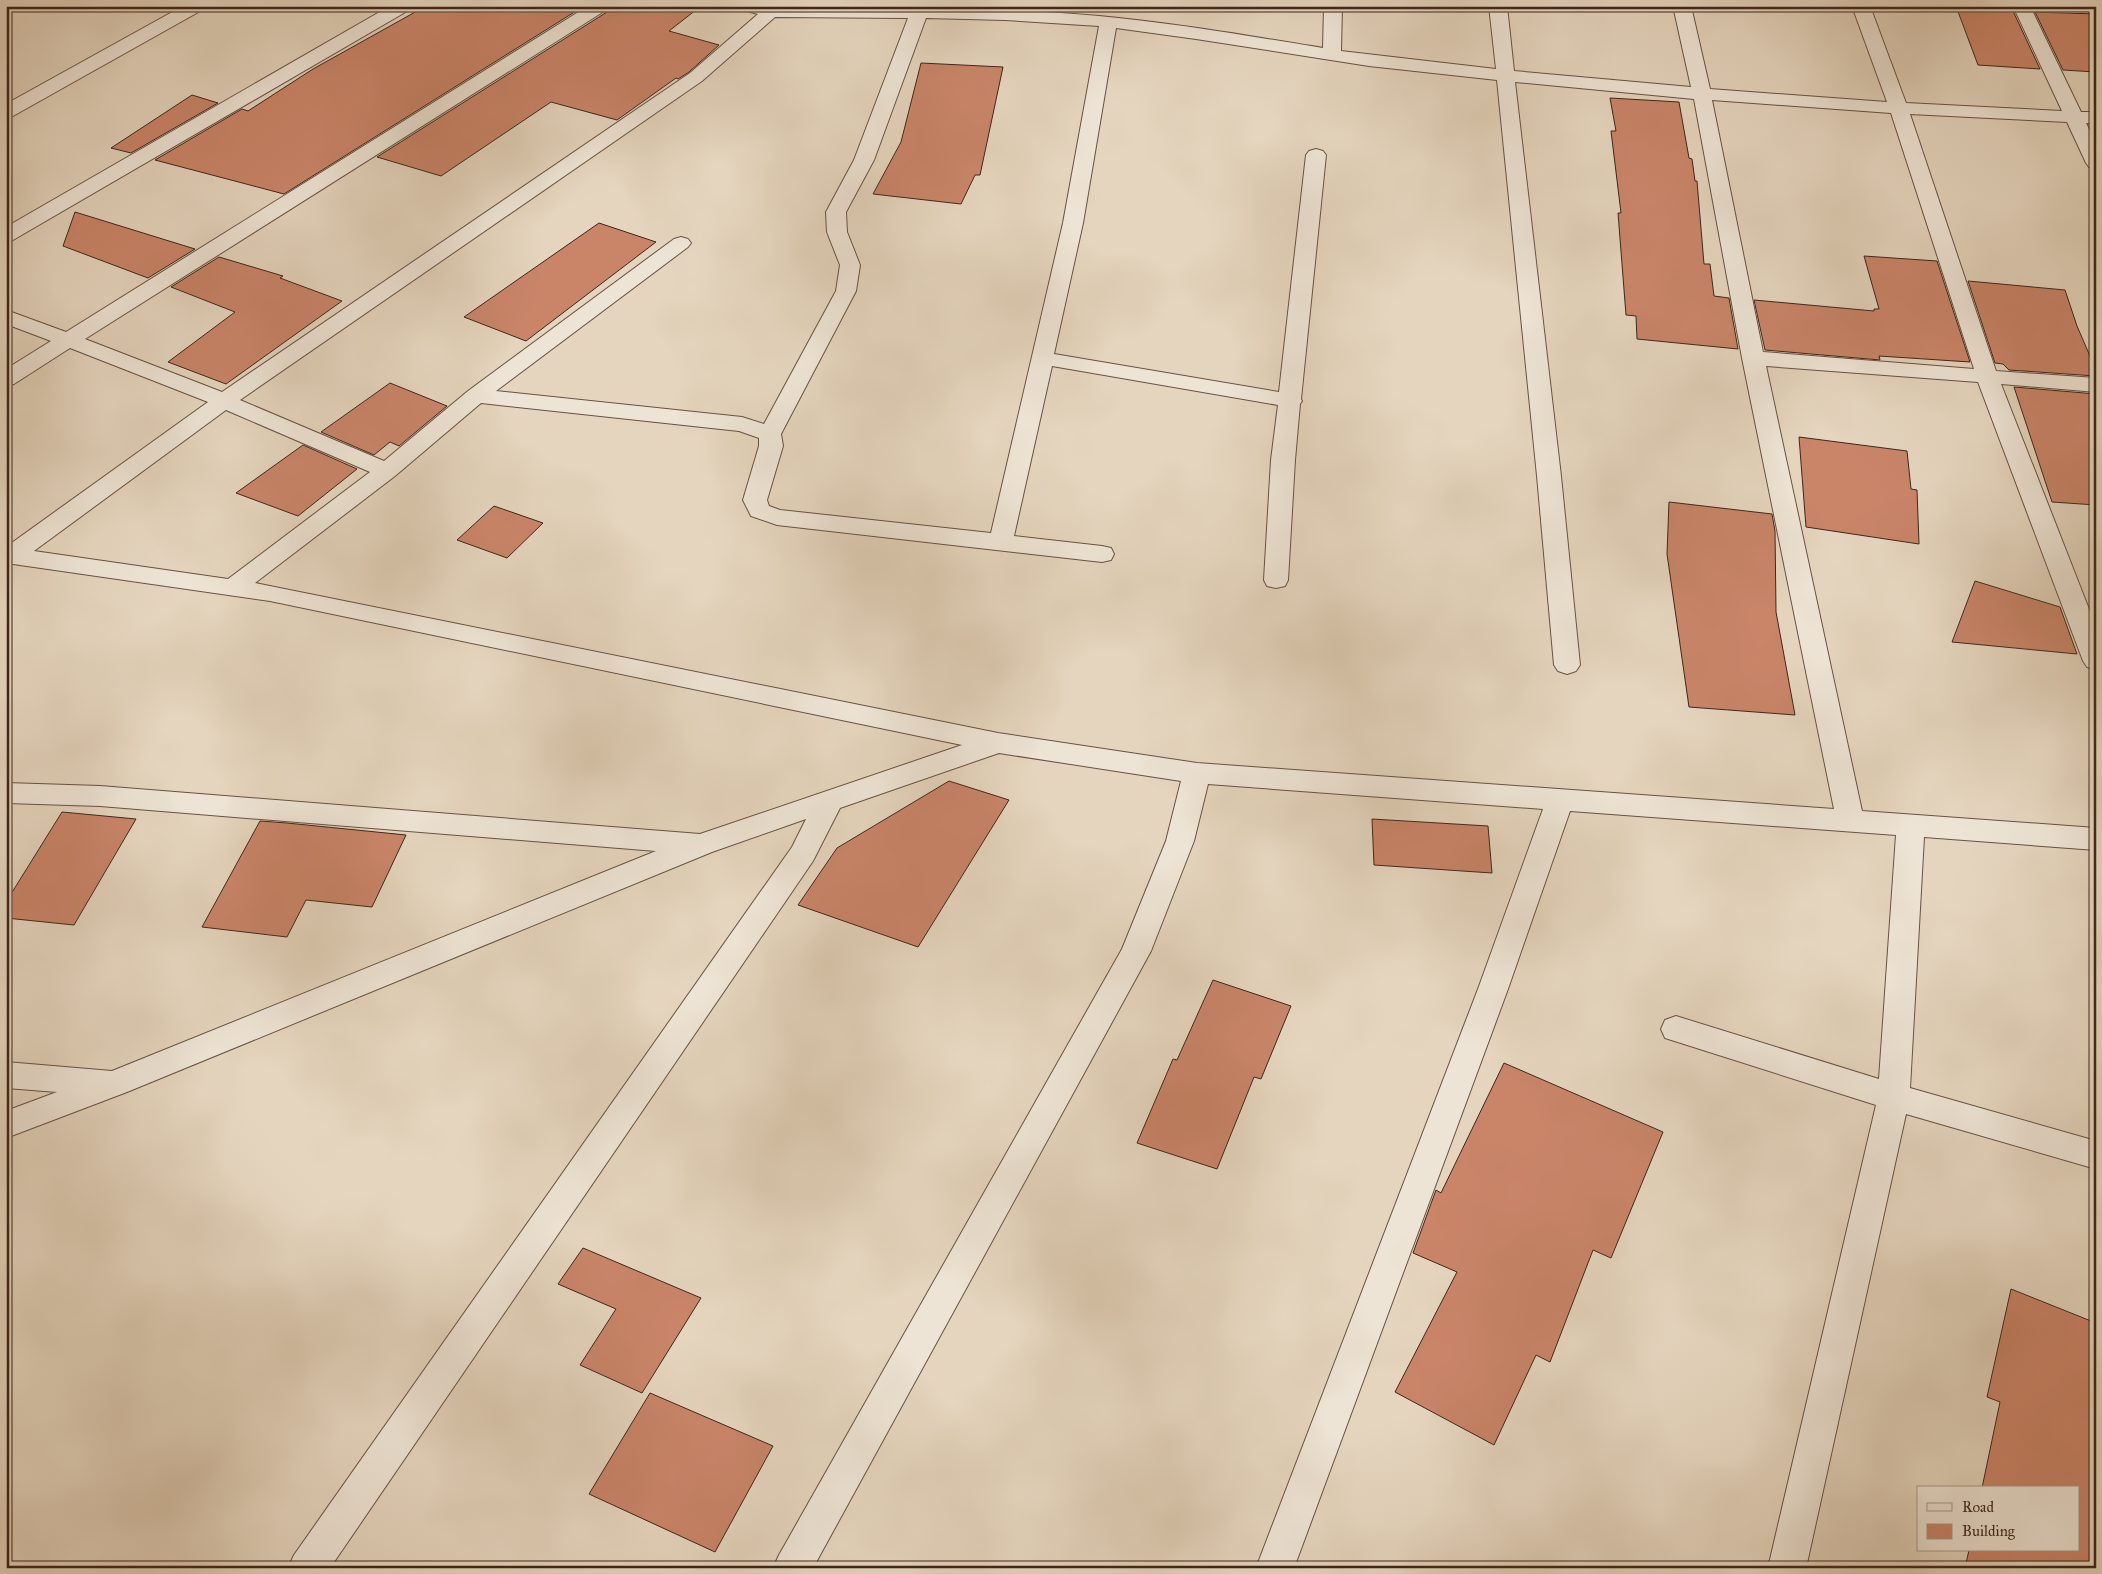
<svg xmlns="http://www.w3.org/2000/svg" width="2102" height="1574" font-family="'IM FELL Great Primer',serif">
	<style>
		.building { fill: #ca8569; stroke: #3e261a }
		.lines { fill: none; stroke-linecap: round; stroke-linejoin: round }
		.street-casing { stroke: #685243; stroke-width: 2 }
		.street { fill: #eee4d5; fill-rule: evenodd }
	</style>
	<rect width="100%" height="100%" fill="#e5d5be"/>
	<filter id="stains"><feTurbulence type="fractalNoise" baseFrequency=".004" numOctaves="4"/><feColorMatrix values="0 0 0 0 .2 0 0 0 0 .09 0 0 0 0 .02 0 0 0 .5 -.17"/></filter>
	<radialGradient id="worn" r=".72"><stop offset=".6" stop-color="#630" stop-opacity="0"/><stop offset="1" stop-color="#630" stop-opacity=".3"/></radialGradient>
	<path class="building" d="M426,6H584L284,194L155,160L242,109L248,111L313,69Z
		M610,6H701L669,31L719,45L689,72L678,79L676,78L617,120L551,102L441,176L377,157L607,12Z
		M1957,9L2013,11L2040,69L1978,65Z
		M2035,12L2096,14V72L2063,70Z
		M921,63L1003,67L980,175H975L961,204L873,194L901,142Z
		M192,95L218,103L131,153L111,148Z
		M1610,98L1679,102L1689,158L1692,159L1695,181H1697L1704,264H1710L1714,296L1729,298L1738,349L1637,339L1636,316L1626,315L1618,213H1621L1611,131H1616Z
		M75,212L195,249L148,278L63,246Z
		M599,223L656,242L526,341L464,317Z
		M1864,256L1937,261L1970,362L1879,356L1880,360L1765,350L1754,300L1874,311V309H1879Z
		M219,257L283,276L280,278L342,301L226,384L168,362L235,312L171,287Z
		M1968,281L2065,290L2077,326L2096,370V376L2009,370L2003,364L1995,363Z
		M390,383L447,406L399,446L390,442L374,455L321,432Z
		M2014,387L2096,394V505L2052,502Z
		M1799,437L1907,451L1911,489L1917,490L1919,544L1806,527Z
		M303,445L357,469L298,516L236,493Z
		M1669,502L1772,514L1775,531L1776,612L1795,715L1689,707L1667,554Z
		M494,506L543,523L507,558L457,540Z
		M1975,581L2060,607L2077,654L1952,642Z
		M949,781L1009,800L918,947L798,905L837,848Z
		M62,812L136,819L74,925L6,918V902Z
		M1372,819L1488,826L1492,873L1374,865Z
		M260,821L287,823L406,835L372,907L306,900L287,937L202,927Z
		M1213,980L1291,1006L1261,1079L1254,1077L1217,1169L1137,1143L1173,1059L1177,1060Z
		M1504,1063L1663,1132L1611,1258L1593,1250L1550,1362L1536,1355L1494,1445L1395,1392L1457,1272L1413,1253L1436,1190L1441,1193Z
		M583,1248L701,1298L642,1393L580,1365L616,1309L558,1284Z
		M2011,1289L2096,1323V1568H1965L1969,1550H2078V1488H1982L2000,1402L1987,1397Z
		M650,1393L773,1446L715,1552L589,1494Z"/>
	<g class="lines">
		<defs>
			<path id="street" d="M183,6H204L202,10L13,116L6,118V104Z
				M390,6H411L409,10L13,240L6,242V227Z
				M588,6H608L606,10L85,339L222,392L690,73L758,14L743,10L741,6C858,6 980,5 1099,16C1174,23 1249,36 1323,48L1324,6H1342L1341,51L1496,69L1489,6H1507L1514,71L1691,87L1673,6H1691L1710,89L1887,102L1852,6H1870L1906,103L2062,111L2013,6H2030L2081,112H2096V124L2086,123L2096,143V169L2089,167L2086,163L2067,122L1910,114L1996,371L2096,378V392L2001,384L2096,627V670L2087,667L2083,661L1978,382L1766,366L1862,811L2096,828V850L1924,837L1910,1088L2096,1141V1169L1906,1114L1806,1568H1768L1876,1105L1665,1038L1661,1029L1665,1020L1676,1016L1879,1079L1896,835L1570,811L1508,989L1294,1568H1256L1478,989L1543,809L1208,784L1194,841L1151,951L813,1568H773L779,1555L1122,949L1166,841L1181,781L999,753L840,808L813,861L330,1568H288L294,1555L792,847L806,819L712,852L127,1092L6,1138V1111L57,1092L6,1088V1062L112,1071L656,851L100,806L6,803V783L100,786L700,834L962,745L270,601L6,563V547L208,402L70,348L14,384L6,386V369L51,341L6,324V310L66,332ZM775,17L908,18L854,160L826,212L827,232L840,265L836,291L764,424L742,417L496,391L688,247L691,243L688,239L681,237L674,239L468,391L384,461L240,400L702,81ZM926,18L1005,20L1099,26L1063,223L991,533L780,510L769,506L767,500L783,446L781,434L856,291L860,265L847,232L846,212L874,160ZM1116,28L1196,39L1369,66L1497,80L1537,476L1554,665L1558,671L1567,674L1576,671L1580,665L1561,476L1515,82L1694,99L1742,358L1834,809L1197,763L998,733L255,583L395,476L481,403L739,431L759,438V446L743,500L751,516L777,525L1102,562L1111,560L1114,554L1111,548L1102,546L1014,536L1052,366L1278,405L1271,460L1264,580L1267,586L1276,588L1285,586L1288,580L1295,460L1300,404L1302,401L1301,399L1326,155L1323,151L1316,149L1309,151L1306,155L1279,392L1054,354L1083,223ZM1712,100L1891,113L1974,369L1763,352ZM226,410L370,472L228,579L34,551Z"/>
		</defs>
		<use href="#street" class="street-casing"/>
		<use href="#street" class="street"/>
	</g>
	<rect width="2102" height="1574" fill="none" stroke="#e5d5be" stroke-width="25"/>
	<rect x="8" y="8" width="2087" height="1559" fill="none" stroke="#3e261a" stroke-width="2.5"/>
	<rect x="12" y="12" width="2077" height="1549" fill="none" stroke="#3e261a"/>
	<rect x="1917" y="1486" width="162" height="65" fill="#eee4d5" stroke="#a8988a"/>
	<rect x="1927" y="1503" width="25" height="8" fill="#eee4d5" stroke="#a8988a"/>
	<text x="1962" y="1512" font-size="15" fill="#3e261a">Road</text>
	<rect x="1927" y="1524" width="25" height="15" fill="#ca8569" stroke="#a8988a"/>
	<text x="1962" y="1536" font-size="15" fill="#3e261a">Building</text>
	<rect width="100%" height="100%" filter="url(#stains)"/>
	<rect width="100%" height="100%" fill="url(#worn)"/>
</svg>
